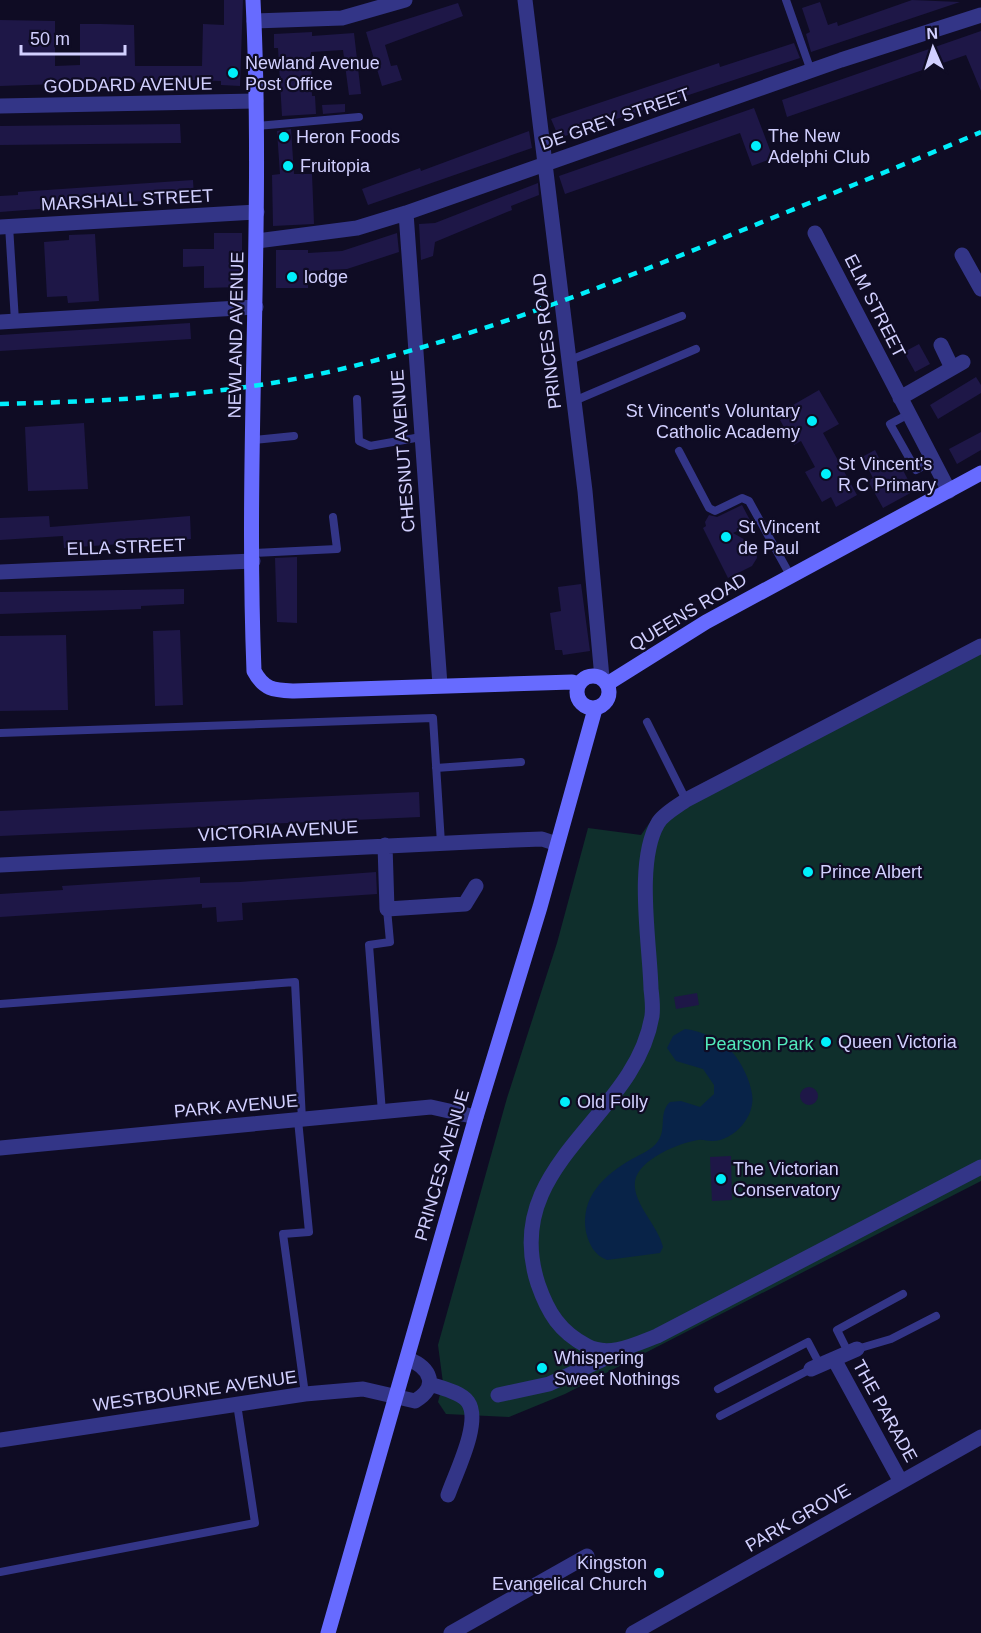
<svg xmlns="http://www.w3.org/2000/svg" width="981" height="1633" font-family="Helvetica,sans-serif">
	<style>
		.green { fill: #0f2f2c }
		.water { fill: #082348 }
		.building { fill: #1e1747 }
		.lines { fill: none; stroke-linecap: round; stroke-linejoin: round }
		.lane { stroke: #333587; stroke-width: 8 }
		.street { stroke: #333587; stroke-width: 15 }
		.secondary { stroke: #676bff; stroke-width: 15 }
		.rail { stroke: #00effb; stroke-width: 4.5; stroke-dasharray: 9 8; stroke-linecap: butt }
		.poi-dot { fill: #00effb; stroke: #0f0c24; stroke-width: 2 }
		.labels { text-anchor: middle; stroke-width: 4.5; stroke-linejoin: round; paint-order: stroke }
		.poi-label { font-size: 18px; fill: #d2d0ff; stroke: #0f0c24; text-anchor: start }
		.street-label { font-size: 18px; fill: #d2d0ff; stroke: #0f0c24 }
		.park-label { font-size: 18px; fill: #52e9bb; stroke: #0f0c24 }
	</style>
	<rect width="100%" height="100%" fill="#0f0c24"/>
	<path class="green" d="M981,645V1181L565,1394L509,1417L446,1414L438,1402L443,1383L438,1345L507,1098L557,943L588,828L641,835L653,818Z"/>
	<path class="water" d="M685,1029C702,1031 721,1040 733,1053C742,1064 750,1080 752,1094C756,1116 734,1141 712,1141C707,1141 703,1139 698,1140C679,1143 639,1159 635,1181C632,1203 658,1225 663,1247L660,1253L607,1260C594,1255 589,1244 586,1232C580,1197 604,1175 632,1159C641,1154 652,1150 658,1141C667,1129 658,1113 670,1102L681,1101L700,1107L714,1094V1085L703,1069L676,1061L667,1048L673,1036Z"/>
	<path class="building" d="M224,0H243L240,86L221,85V81L191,80V84L116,82L0,86V20L55,21V66L80,65V24H101L134,25L135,66H202L203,24L224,25Z
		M912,0L960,2L811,52L806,34L810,32L802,8L820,2L828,25L837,22L838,26Z
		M458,3L463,16L385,45L391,66L397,65L402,80L382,86L366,32Z
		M981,31V91L966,55L787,117L782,100Z
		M312,32V36L354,33L361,94L349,95L343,50L311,52L312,96H315L316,114L282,116L278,48H274V34Z
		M794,43L800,58L559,138L551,119L719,63L720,67Z
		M345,104V112L323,114L322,105Z
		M754,108L773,158L752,166L740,133L565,194L559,176Z
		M180,124L181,143L0,145V126Z
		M291,129L294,174H312L314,224L273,226L272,175L280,174L277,131Z
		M529,131L532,148L368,205L362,189L420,168L421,171Z
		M193,180L194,197L0,212V196L18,195V192Z
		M538,183L539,195L511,206L512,210L435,242L433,256L421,260L419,224L435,223Z
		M214,233H242V287L204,288V266L183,267V249H214Z
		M397,233L399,252L347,269L308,271V288H276V250H308V253L342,251Z
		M95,234L99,301L68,303L67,296L47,297L44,242L69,240V235Z
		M190,323L191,339L0,351V335Z
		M919,344L930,364L915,372L904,352Z
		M976,377L981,385V393L938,419L930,405Z
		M819,390L839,424L823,433L857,495L836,507L831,497L822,502L805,472L815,467L801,441L794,445L780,420L796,411L793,405Z
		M84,423L88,489L28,491L25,427Z
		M981,432V450L957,464L949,449Z
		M875,450L883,466L897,459L914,491L883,508L868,481L873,478L862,457Z
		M742,505L752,524L733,533L756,546L757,558L752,566L728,578L703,528L706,526L705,522L709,515L717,517Z
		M49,516L50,527L190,516L191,539L64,548L63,536L0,540V518Z
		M297,557V623L277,622L275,558Z
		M581,584L590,651L563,655L562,650H555L550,613L561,611L558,587Z
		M184,589V604L141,606V609L0,614V592Z
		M180,630L183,705L155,706L153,631Z
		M66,635L68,710L0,711V636Z
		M419,792L420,817L0,836V811Z
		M376,872L377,894L242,903L243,920L217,922L216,907L202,908V904L0,917V894L63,890L62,886L200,877V883L240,882Z
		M697,993L699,1005L676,1009L674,997Z
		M800 1096a9 9 0 1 1 18 0a9 9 0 1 1-18 0Z
		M731,1156L732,1200L712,1201L710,1157Z"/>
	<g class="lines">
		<path class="lane" d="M786,0L811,71
			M257,126L359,117
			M9,226L15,321
			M570,360L682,316
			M357,399L359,441L370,446L421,437
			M574,401L696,349
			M909,414L890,424L916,470L933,461
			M253,440L294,436
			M679,451L709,508L715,511L742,498L749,501L790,575
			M253,553L337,549L333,517
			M647,722L686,800
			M0,733L433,718L441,843
			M436,768L521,762
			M0,1004L295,982L302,1120
			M382,1112L369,945L390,942L387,909
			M298,1120L309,1232L283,1234L305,1394
			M857,1349L891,1339L936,1316
			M848,1352L837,1330L903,1294
			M718,1389L808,1342L820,1365
			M720,1416L811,1369
			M0,1572L255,1523L237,1404"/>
		<path class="street" d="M525,0L585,491L602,678
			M254,21L342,18L405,0
			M0,106L256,101
			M406,213L440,685
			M0,227L257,212
			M815,233L949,491
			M257,241L357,228L406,213L841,60L981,15
			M962,255L981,289
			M0,322L256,307
			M941,345L952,368
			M900,398L963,362
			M0,572L253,561
			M981,646L686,800C678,806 663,814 658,823C635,862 650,944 651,989C652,997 653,1008 652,1016C635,1119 499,1164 538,1284C548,1313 560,1332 587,1346C609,1358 636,1344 657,1336L981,1167
			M385,845L387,909L465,904L476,886
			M0,865L491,841L542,839L557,844
			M0,1148L431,1107L476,1117
			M834,1359L901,1482
			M811,1369L857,1349
			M430,1384C441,1388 461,1392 468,1402C482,1422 455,1474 448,1495
			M498,1395L549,1384L617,1353
			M0,1440L305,1394L363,1389L415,1401C439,1387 431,1368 408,1359
			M451,1633L587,1556
			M633,1633L981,1437"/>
		<path class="secondary" d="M253,0C264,224 245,448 254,671C264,690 274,690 294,691L572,682L579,684
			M577 692a16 16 0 1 1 32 0a16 16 0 1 1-32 0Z
			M607,684L706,622L981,473
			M328,1633L476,1117L540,907L595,709"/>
		<path class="rail" d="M0,404C111,401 225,396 333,371C472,338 602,288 733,234C816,200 899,167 981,132"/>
	</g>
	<g class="poi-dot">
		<circle cx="233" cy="73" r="6"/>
		<circle cx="284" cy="137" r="6"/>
		<circle cx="756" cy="146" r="6"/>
		<circle cx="288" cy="166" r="6"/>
		<circle cx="292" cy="277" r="6"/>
		<circle cx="812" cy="421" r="6"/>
		<circle cx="826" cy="474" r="6"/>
		<circle cx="726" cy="537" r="6"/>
		<circle cx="808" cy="872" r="6"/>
		<circle cx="826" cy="1042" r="6"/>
		<circle cx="565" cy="1102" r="6"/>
		<circle cx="721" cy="1179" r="6"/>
		<circle cx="542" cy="1368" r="6"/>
		<circle cx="659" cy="1573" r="6"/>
	</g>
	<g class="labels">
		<g class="poi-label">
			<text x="245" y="69">Newland Avenue<tspan x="245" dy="21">Post Office</tspan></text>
			<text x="768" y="142">The New<tspan x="768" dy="21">Adelphi Club</tspan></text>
			<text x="296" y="143">Heron Foods</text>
			<text x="300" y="172">Fruitopia</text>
			<text x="304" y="283">lodge</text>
			<text x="800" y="417" text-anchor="end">St Vincent's Voluntary<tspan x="800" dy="21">Catholic Academy</tspan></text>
			<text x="838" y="470">St Vincent's<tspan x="838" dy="21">R C Primary</tspan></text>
			<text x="738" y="533">St Vincent<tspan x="738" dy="21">de Paul</tspan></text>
			<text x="820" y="878">Prince Albert</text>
			<text x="838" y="1048">Queen Victoria</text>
			<text x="577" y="1108">Old Folly</text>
			<text x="733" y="1175">The Victorian<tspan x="733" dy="21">Conservatory</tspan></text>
			<text x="554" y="1364">Whispering<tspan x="554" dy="21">Sweet Nothings</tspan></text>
			<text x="647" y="1569" text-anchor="end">Kingston<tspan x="647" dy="21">Evangelical Church</tspan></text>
		</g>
		<g class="street-label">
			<text transform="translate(128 85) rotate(-1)" y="6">GODDARD AVENUE</text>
			<text transform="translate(615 119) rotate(-19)" y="6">DE GREY STREET</text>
			<text transform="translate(127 200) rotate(-3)" y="6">MARSHALL STREET</text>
			<text transform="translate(875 306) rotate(63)" y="6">ELM STREET</text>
			<text transform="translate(236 335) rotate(-89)" y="6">NEWLAND AVENUE</text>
			<text transform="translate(547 341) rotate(-97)" y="6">PRINCES ROAD</text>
			<text transform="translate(403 451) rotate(-94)" y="6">CHESNUT AVENUE</text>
			<text transform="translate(126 547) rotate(-2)" y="6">ELLA STREET</text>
			<text transform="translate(688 612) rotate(-31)" y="6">QUEENS ROAD</text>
			<text transform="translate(278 831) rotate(-3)" y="6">VICTORIA AVENUE</text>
			<text transform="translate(236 1106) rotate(-5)" y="6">PARK AVENUE</text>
			<text transform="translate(442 1165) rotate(-74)" y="6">PRINCES AVENUE</text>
			<text transform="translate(195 1391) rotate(-8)" y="6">WESTBOURNE AVENUE</text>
			<text transform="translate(885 1411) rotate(61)" y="6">THE PARADE</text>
			<text transform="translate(798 1518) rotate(-30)" y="6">PARK GROVE</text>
		</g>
		<g class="park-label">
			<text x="759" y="1050">Pearson Park</text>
		</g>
	</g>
	<g transform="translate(933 48) rotate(357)" stroke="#0f0c24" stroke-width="4.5" paint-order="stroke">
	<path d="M0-4.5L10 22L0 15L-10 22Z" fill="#d2d0ff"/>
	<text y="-9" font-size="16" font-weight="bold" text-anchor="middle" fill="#d2d0ff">N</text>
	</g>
	<path d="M21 45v9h104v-9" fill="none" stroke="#d2d0ff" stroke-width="3"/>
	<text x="30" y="45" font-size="18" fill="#d2d0ff" stroke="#0f0c24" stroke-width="4.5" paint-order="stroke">50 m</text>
</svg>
